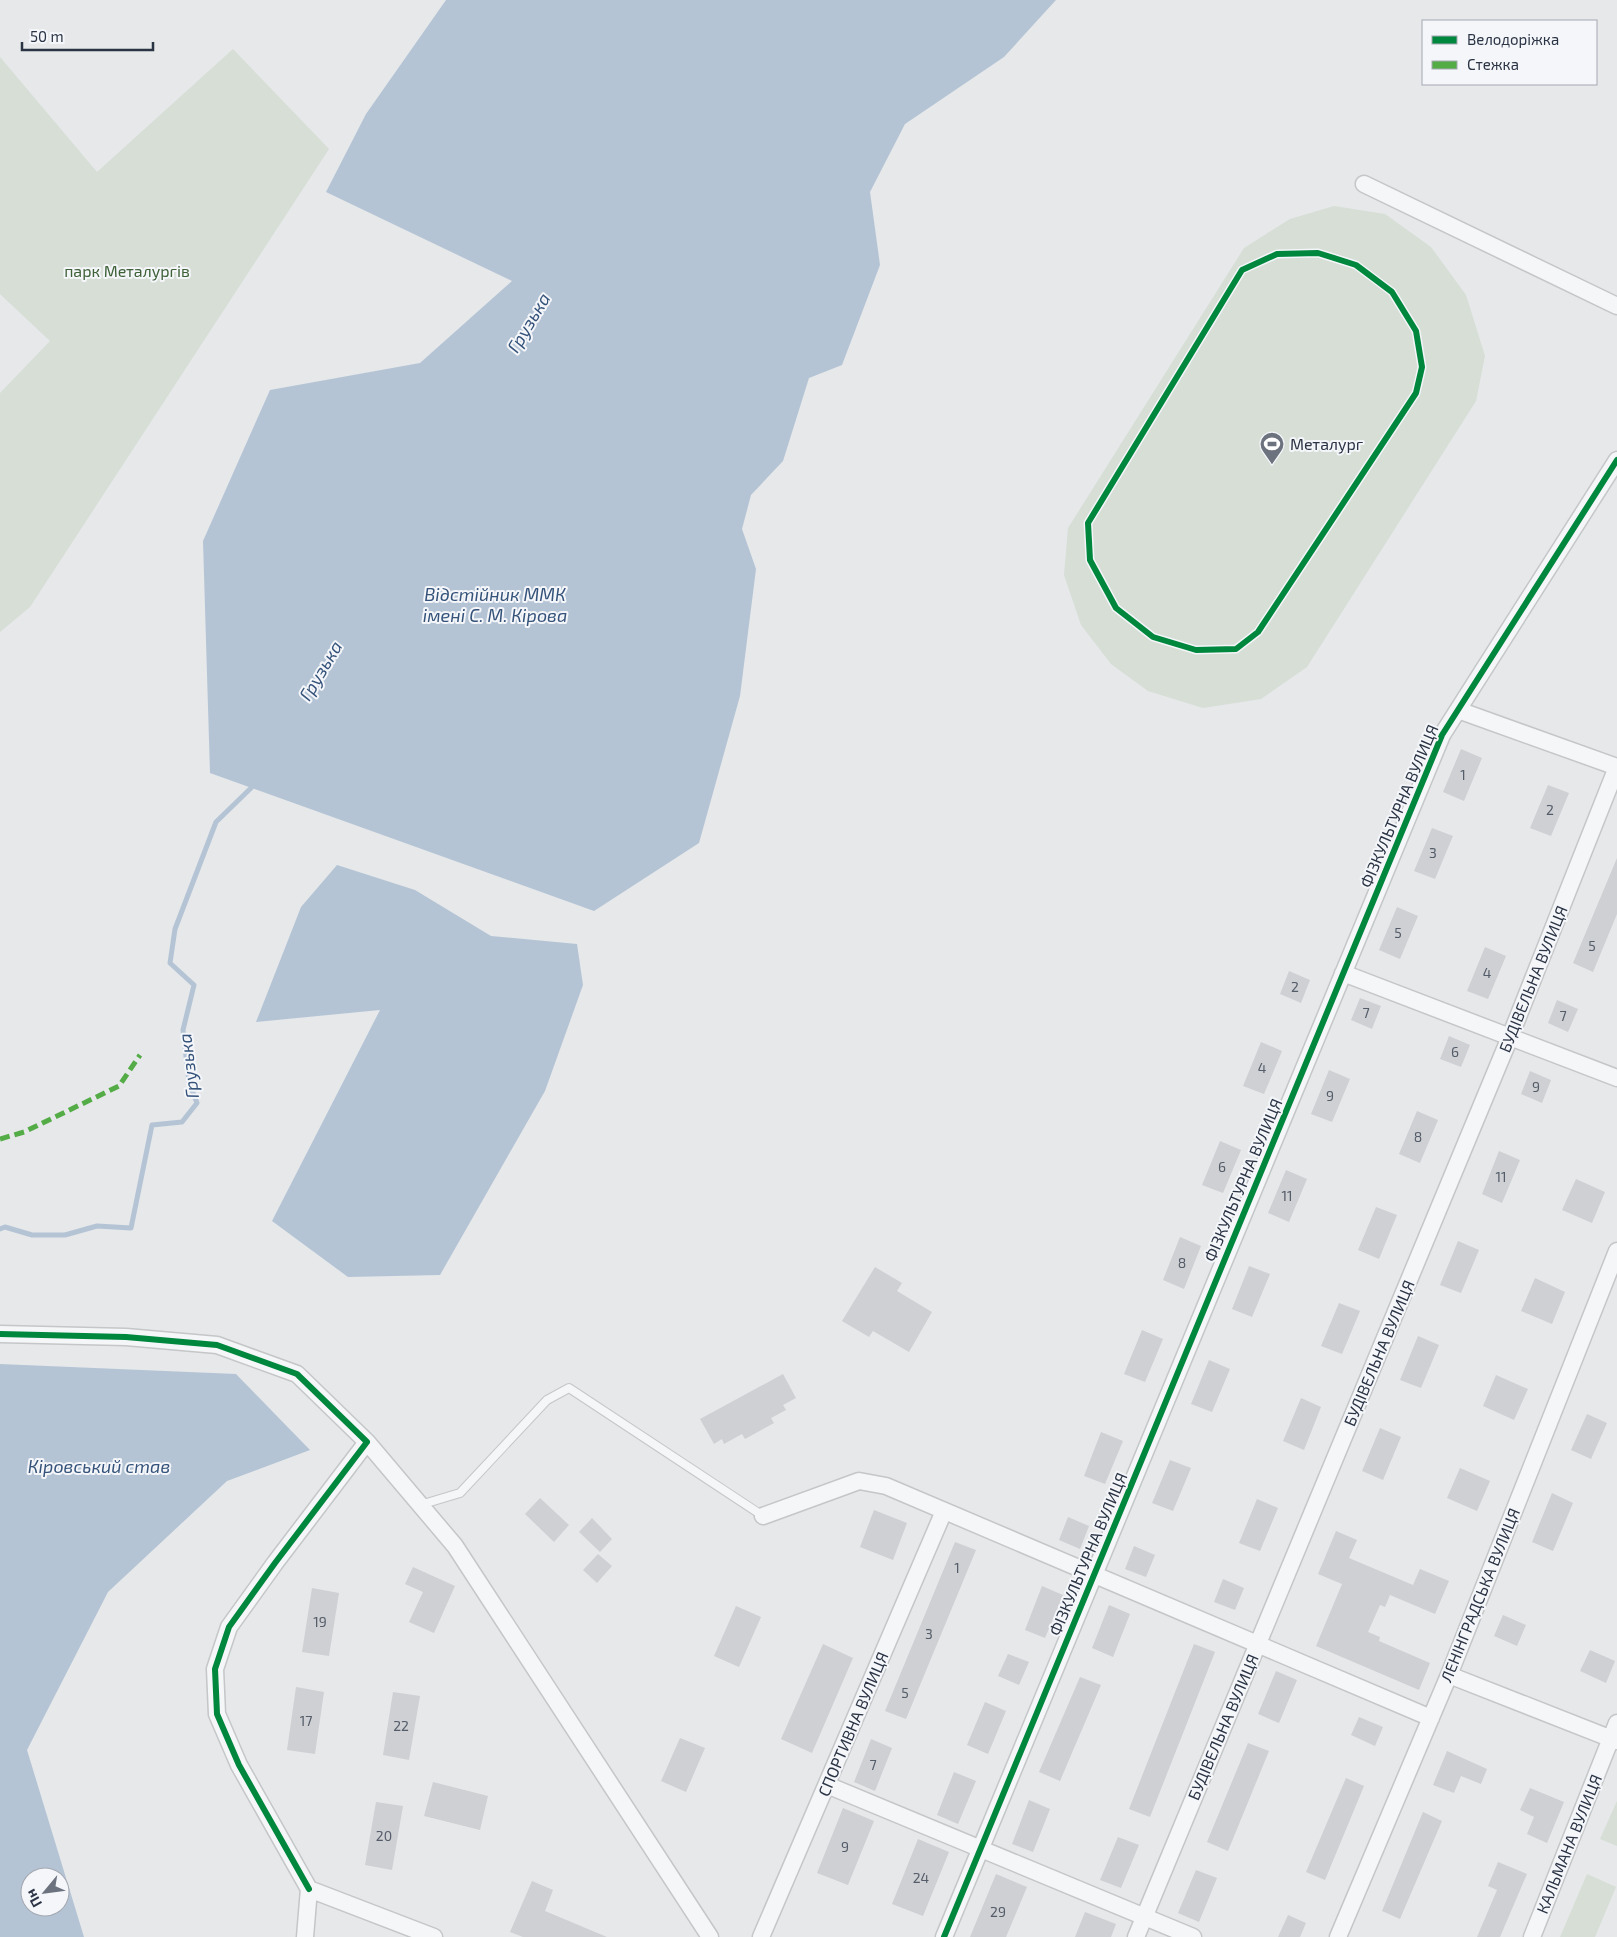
<svg xmlns="http://www.w3.org/2000/svg" width="1617" height="1937" font-family="'Exo 2',sans-serif">
	<style>
		.green { fill: #d6ded6 }
		.water { fill: #b4c4d5; fill-rule: evenodd }
		.lines { fill: none; stroke-linecap: round; stroke-linejoin: round }
		.stream { stroke: #b4c4d5; stroke-width: 5 }
		.building { fill: #ced0d3 }
		.service-casing { stroke: #c4c6c8; stroke-width: 10 }
		.minor-casing { stroke: #c4c6c8; stroke-width: 19 }
		.service { stroke: #f5f6f7; stroke-width: 8 }
		.minor { stroke: #f5f6f7; stroke-width: 16 }
		.quiet { stroke: #54ac47; stroke-width: 5; stroke-dasharray: 10 5; stroke-linecap: butt }
		.cycleway-casing { stroke: #f4f6f9; stroke-width: 9 }
		.cycleway { stroke: #00873e; stroke-width: 6 }
		.labels { text-anchor: middle; stroke-width: 4; stroke-linejoin: round; paint-order: stroke }
		.number-label { font-size: 14px; fill: #545c69 }
		.park-label { font-size: 16px; fill: #3f6138; stroke: #f4f6f9 }
		.poi-label { font-size: 16px; fill: #2b3445; stroke: #f4f6f9; text-anchor: start }
		.street-label { font-size: 16px; fill: #2b3445; stroke: #f4f6f9 }
		.water-label { font-size: 18px; font-style: italic; fill: #34527a; stroke: #f4f6f9 }
	</style>
	<rect width="100%" height="100%" fill="#e6e8ea"/>
	<path class="green" d="M233,49L329,149L30,607L0,632V393L50,341L0,294V57L97,172Z
		M1334,206L1385,214L1431,247L1466,295L1485,356L1476,401L1307,667L1261,699L1203,708L1148,691L1111,664L1081,625L1064,575L1068,528L1244,248L1290,219Z
		M1617,1801V1846L1600,1839Z
		M1587,1874L1616,1887L1595,1937H1560Z"/>
	<path class="water" d="M446,0H1056L1004,57L905,124L870,192L880,265L842,365L809,378L783,461L751,495L742,529L756,569L740,696L699,843L594,911L210,773L203,541L270,390L420,363L512,281L326,192L366,114Z
		M337,865L415,890L491,936L577,944L583,985L545,1091L440,1275L348,1277L272,1221L380,1010L256,1022L301,907Z
		M0,1364L236,1374L310,1450L227,1481L108,1592L27,1750L84,1937H0ZM30,1877H60V1907H30Z"/>
	<g class="lines">
		<path class="stream" d="M0,1229L5,1227L32,1235H65L97,1226L131,1228L152,1125L182,1122L197,1103L189,1082L183,1030L194,985L170,963L175,929L216,822L251,788"/>
	</g>
	<path class="building" d="M1461,749L1482,758L1464,801L1443,792Z
		M1548,785L1569,793L1551,836L1530,828Z
		M1432,828L1453,836L1435,879L1414,871Z
		M1617,858V914L1593,972L1573,963Z
		M1397,907L1418,916L1400,959L1379,950Z
		M1485,947L1506,956L1488,999L1467,991Z
		M1289,971L1310,980L1301,1003L1280,994Z
		M1360,998L1381,1006L1372,1029L1351,1020Z
		M1557,1000L1578,1009L1568,1032L1548,1023Z
		M1449,1036L1470,1045L1461,1067L1440,1059Z
		M1261,1042L1282,1051L1264,1094L1243,1086Z
		M1329,1070L1350,1079L1332,1122L1311,1114Z
		M1530,1071L1551,1080L1542,1103L1521,1094Z
		M1417,1111L1438,1120L1420,1163L1399,1154Z
		M1220,1141L1241,1150L1223,1193L1202,1185Z
		M1499,1151L1520,1160L1502,1203L1482,1194Z
		M1286,1170L1307,1179L1289,1222L1268,1213Z
		M1576,1179L1605,1192L1592,1223L1562,1210Z
		M1376,1207L1397,1215L1379,1259L1358,1250Z
		M1180,1237L1201,1246L1184,1289L1163,1280Z
		M1458,1241L1479,1250L1461,1293L1440,1285Z
		M1249,1266L1270,1274L1252,1317L1232,1309Z
		M875,1267L902,1283L897,1291L932,1312L909,1352L873,1331L869,1337L842,1321Z
		M1535,1278L1565,1292L1552,1324L1521,1311Z
		M1339,1303L1360,1311L1342,1354L1321,1346Z
		M1142,1330L1163,1339L1145,1382L1124,1374Z
		M1418,1336L1439,1345L1421,1388L1400,1380Z
		M1209,1360L1230,1369L1212,1412L1191,1404Z
		M783,1374L796,1398L783,1405L786,1410L771,1418L774,1423L745,1439L742,1434L724,1444L722,1439L714,1444L700,1419Z
		M1496,1375L1528,1389L1514,1420L1483,1406Z
		M1301,1398L1321,1407L1304,1450L1283,1441Z
		M1587,1414L1607,1423L1591,1459L1571,1450Z
		M1380,1428L1401,1437L1383,1480L1362,1471Z
		M1101,1432L1123,1441L1105,1484L1084,1476Z
		M1170,1460L1191,1468L1173,1511L1152,1503Z
		M1460,1468L1490,1481L1477,1511L1447,1498Z
		M1552,1493L1573,1503L1553,1551L1532,1542Z
		M540,1498L569,1525L554,1542L525,1514Z
		M1257,1499L1278,1508L1260,1551L1239,1543Z
		M874,1510L907,1523L893,1560L860,1547Z
		M1068,1517L1089,1526L1080,1549L1059,1540Z
		M592,1518L612,1539L600,1552L579,1532Z
		M1336,1531L1357,1540L1349,1558L1413,1585L1420,1569L1449,1581L1435,1614L1390,1595L1385,1607L1380,1605L1368,1632L1380,1637L1379,1641L1430,1663L1419,1690L1316,1646L1342,1584L1318,1574Z
		M955,1542L976,1550L906,1719L885,1711Z
		M1134,1546L1155,1555L1146,1577L1125,1569Z
		M598,1554L612,1566L597,1583L583,1570Z
		M413,1567L455,1586L434,1633L409,1622L423,1592L405,1584Z
		M1223,1579L1244,1588L1235,1610L1214,1602Z
		M1042,1586L1063,1595L1045,1638L1025,1630Z
		M312,1588L339,1593L329,1656L302,1652Z
		M1109,1605L1130,1614L1113,1657L1092,1648Z
		M736,1606L761,1617L739,1667L714,1656Z
		M1503,1615L1526,1625L1517,1646L1494,1636Z
		M823,1644L853,1658L812,1753L781,1739Z
		M1194,1644L1215,1652L1150,1817L1129,1809Z
		M1590,1650L1615,1661L1606,1683L1580,1671Z
		M1008,1654L1029,1662L1019,1685L998,1676Z
		M1276,1671L1297,1680L1279,1723L1258,1714Z
		M1080,1677L1101,1685L1060,1781L1039,1772Z
		M296,1687L324,1692L315,1754L287,1750Z
		M393,1692L420,1696L409,1760L383,1755Z
		M985,1702L1006,1711L988,1754L967,1745Z
		M1359,1717L1383,1727L1375,1746L1351,1735Z
		M680,1738L705,1748L686,1792L661,1781Z
		M871,1739L892,1748L875,1791L854,1782Z
		M1248,1743L1269,1751L1228,1851L1207,1842Z
		M1447,1751L1487,1769L1481,1784L1461,1776L1454,1793L1433,1785Z
		M954,1772L976,1781L958,1824L937,1815Z
		M1346,1778L1364,1786L1325,1880L1306,1872Z
		M433,1782L488,1796L480,1830L424,1816Z
		M1530,1788L1564,1802L1547,1843L1527,1834L1534,1817L1520,1810Z
		M1029,1800L1050,1809L1033,1852L1012,1844Z
		M376,1802L403,1806L392,1870L365,1865Z
		M843,1808L874,1821L848,1885L817,1873Z
		M1423,1812L1442,1821L1400,1919L1382,1911Z
		M1118,1837L1139,1845L1121,1888L1100,1880Z
		M918,1839L949,1852L923,1916L892,1904Z
		M1498,1862L1527,1874L1500,1937H1477L1497,1890L1488,1886Z
		M1196,1870L1217,1878L1199,1922L1178,1913Z
		M996,1874L1027,1887L1006,1937H970Z
		M532,1881L553,1890L545,1911L607,1937H523L510,1932Z
		M1085,1912L1116,1924L1111,1937H1075Z
		M1288,1915L1306,1923L1300,1937H1278Z"/>
	<g class="lines">
		<defs>
			<path id="service" d="M420,1505L460,1493L547,1400L569,1388L763,1516"/>
			<path id="minor" d="M1364,184L1617,306
				M1458,710L1617,767
				M1343,973L1617,1078
				M0,1334L126,1337L217,1345L297,1374L367,1442L275,1563L229,1627L215,1669L217,1714L239,1765L309,1889
				M367,1442L455,1546L710,1937
				M763,1516L859,1481L886,1486L1431,1718
				M1449,1675L1617,1741
				M827,1785L1193,1937
				M309,1889L434,1937
				M305,1937L309,1889
				M761,1937L944,1511
				M944,1937L1442,735L1617,460
				M1136,1937L1510,1037L1617,767
				M1338,1937L1449,1675L1617,1251
				M1532,1937L1617,1723"/>
		</defs>
		<use href="#service" class="service-casing"/>
		<use href="#minor" class="minor-casing"/>
		<use href="#service" class="service"/>
		<use href="#minor" class="minor"/>
		<path class="quiet" d="M0,1139L24,1132L119,1086L140,1055"/>
		<defs>
			<path id="cycleway" d="M1318,253L1356,265L1392,292L1416,331L1422,367L1416,393L1258,632L1236,649L1196,650L1153,637L1116,608L1090,560L1088,523L1242,270L1277,254Z
				M0,1334L126,1337L217,1345L297,1374L367,1442L275,1563L229,1627L215,1669L217,1714L239,1765L309,1889
				M944,1937L1442,735L1617,460"/>
		</defs>
		<use href="#cycleway" class="cycleway-casing"/>
		<use href="#cycleway" class="cycleway"/>
	</g>
	<defs>
		<symbol id="stadium-pin" viewBox="-11 -11 22 30"><path d="M0 17L-7.5 6A9.5 9.5 0 1 1 7.5 6Z" fill="#6c737f" stroke="#f4f6f9"/><path d="M0-5a6.5 5 0 1 0 0 10a6.5 5 0 1 0 0-10ZM-3.5-1.8h7v3.6h-7Z" fill="#fff"/></symbol>
	</defs>
	<g fill-rule="evenodd">
		<use href="#stadium-pin" x="1258" y="430" width="28" height="38"/>
	</g>
	<g class="labels">
		<g class="number-label">
			<text x="1463" y="780">1</text>
			<text x="1550" y="815">2</text>
			<text x="1433" y="858">3</text>
			<text x="1398" y="938">5</text>
			<text x="1592" y="951">5</text>
			<text x="1487" y="978">4</text>
			<text x="1295" y="992">2</text>
			<text x="1366" y="1018">7</text>
			<text x="1563" y="1021">7</text>
			<text x="1455" y="1057">6</text>
			<text x="1262" y="1073">4</text>
			<text x="1536" y="1092">9</text>
			<text x="1330" y="1101">9</text>
			<text x="1418" y="1142">8</text>
			<text x="1222" y="1172">6</text>
			<text x="1501" y="1182">11</text>
			<text x="1287" y="1201">11</text>
			<text x="1182" y="1268">8</text>
			<text x="957" y="1573">1</text>
			<text x="320" y="1627">19</text>
			<text x="929" y="1639">3</text>
			<text x="905" y="1698">5</text>
			<text x="306" y="1726">17</text>
			<text x="401" y="1731">22</text>
			<text x="873" y="1770">7</text>
			<text x="384" y="1841">20</text>
			<text x="845" y="1852">9</text>
			<text x="921" y="1883">24</text>
			<text x="998" y="1917">29</text>
		</g>
		<g class="park-label">
			<text x="127" y="277">парк Металургів</text>
		</g>
		<g class="poi-label">
			<text x="1290" y="450">Металург</text>
		</g>
		<g class="street-label">
			<text transform="translate(1399 806) rotate(-67)" y="6">ФIЗКУЛЬТУРНА ВУЛИЦЯ</text>
			<text transform="translate(1533 979) rotate(-68)" y="6">БУДІВЕЛЬНА ВУЛИЦЯ</text>
			<text transform="translate(1243 1180) rotate(-67)" y="6">ФIЗКУЛЬТУРНА ВУЛИЦЯ</text>
			<text transform="translate(1379 1353) rotate(-67)" y="6">БУДІВЕЛЬНА ВУЛИЦЯ</text>
			<text transform="translate(1088 1554) rotate(-67)" y="6">ФIЗКУЛЬТУРНА ВУЛИЦЯ</text>
			<text transform="translate(1480 1595) rotate(-68)" y="6">ЛЕНІНГРАДСЬКА ВУЛИЦЯ</text>
			<text transform="translate(853 1724) rotate(-67)" y="6">СПОРТИВНА ВУЛИЦЯ</text>
			<text transform="translate(1223 1727) rotate(-67)" y="6">БУДІВЕЛЬНА ВУЛИЦЯ</text>
			<text transform="translate(1569 1844) rotate(-68)" y="6">КАЛЬМАНА ВУЛИЦЯ</text>
		</g>
		<g class="water-label">
			<text transform="translate(529 323) rotate(-59)" y="6">Грузька</text>
			<text x="495" y="601">Відстійник ММК<tspan x="495" dy="21">імені С. М. Кірова</tspan></text>
			<text transform="translate(321 671) rotate(-59)" y="6">Грузька</text>
			<text transform="translate(189 1066) rotate(-97)" y="6">Грузька</text>
			<text x="99" y="1473">Кіровський став</text>
		</g>
	</g>
	<rect x="1422" y="20" width="175" height="65" fill="#f4f6f9" stroke="#a4a8b1"/>
	<rect x="1432" y="36" width="25" height="8" fill="#00873e" stroke="#a4a8b1"/>
	<text x="1467" y="45" font-size="15" fill="#2b3445">Велодоріжка</text>
	<rect x="1432" y="61" width="25" height="8" fill="#54ac47" stroke="#a4a8b1"/>
	<text x="1467" y="70" font-size="15" fill="#2b3445">Стежка</text>
	<g transform="translate(45 1892) rotate(241)"><circle r="24" fill="#f4f6f9" stroke="#a4a8b1"/>
	<path d="M0-4L9 19L0 12L-9 19Z" fill="#6c737f"/>
	<text y="-8" font-size="14" font-weight="bold" text-anchor="middle" fill="#2b3445">Пн</text>
	</g>
	<path d="M22 42v8h131v-8" fill="none" stroke="#2b3445" stroke-width="2.5"/>
	<text x="30" y="42" font-size="15" fill="#2b3445" stroke="#f4f6f9" stroke-width="4" paint-order="stroke">50 m</text>
</svg>
